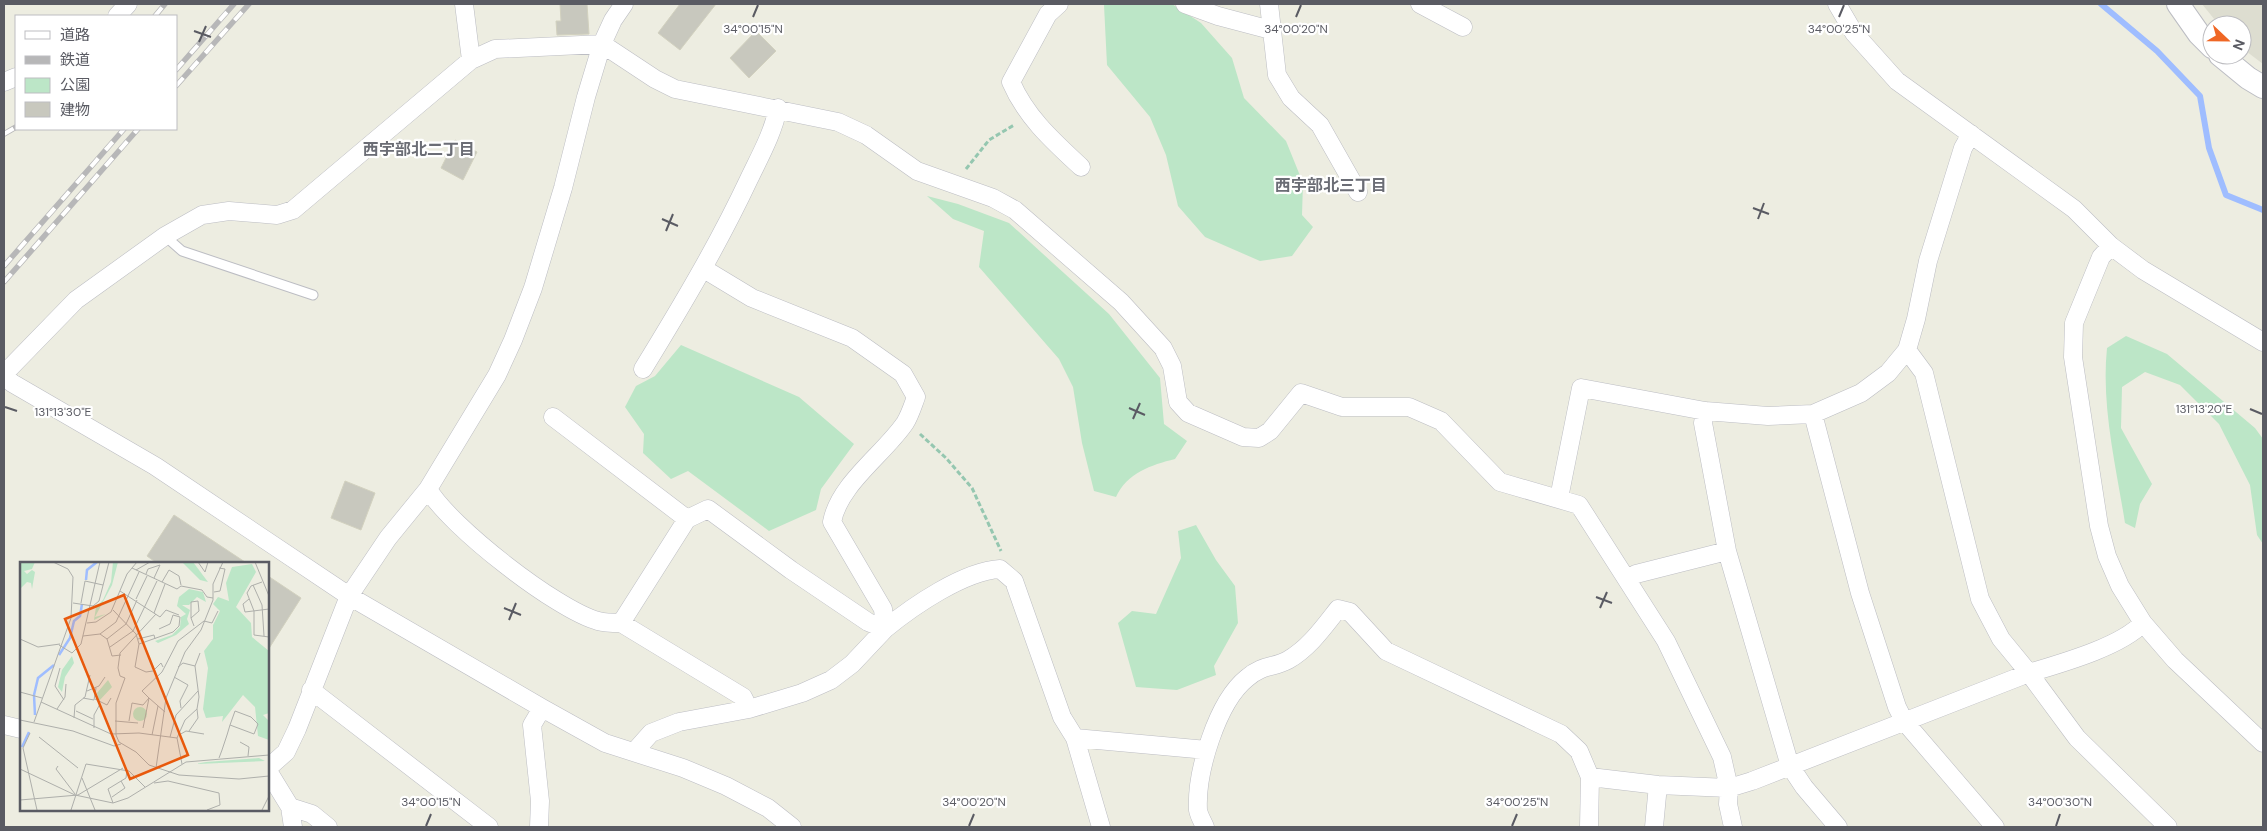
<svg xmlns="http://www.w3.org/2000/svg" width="2267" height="831" font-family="'DM Sans','Noto Sans JP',sans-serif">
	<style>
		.education { fill: #ddddd0 }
		.green { fill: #bce6c7 }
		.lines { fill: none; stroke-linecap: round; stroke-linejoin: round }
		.stream { stroke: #9fbdff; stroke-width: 6 }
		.building { fill: #c8c8be; stroke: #d2d1bf }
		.service-casing { stroke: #bcbdc3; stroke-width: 11 }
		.minor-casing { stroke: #bcbdc3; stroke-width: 19 }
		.tertiary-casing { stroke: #bcbdc3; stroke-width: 24 }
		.path { stroke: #95c7b0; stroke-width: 3; stroke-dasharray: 5 2.5; stroke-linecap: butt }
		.service { stroke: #fff; stroke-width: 9 }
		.minor { stroke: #fff; stroke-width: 18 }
		.tertiary { stroke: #fff; stroke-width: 22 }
		.rail-casing { stroke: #b7b7b8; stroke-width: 5.5 }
		.rail { stroke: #fff; stroke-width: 4; stroke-dasharray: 11; stroke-linecap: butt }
		.ticks { fill: none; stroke: #5a5b63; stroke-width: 2 }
		.labels { text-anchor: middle; stroke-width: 4.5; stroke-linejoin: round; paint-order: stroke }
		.neighbourhood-label { font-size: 16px; font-weight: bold; fill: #6b6d75; stroke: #fff }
		.inset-river { fill: none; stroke: #9fbdff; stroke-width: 2.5 }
		.inset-road { fill: none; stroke: #aeafab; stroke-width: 1 }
		.view { fill: #e8590c; fill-opacity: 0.15; stroke: #e8590c; stroke-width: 2.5 }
		.inset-edge { fill: none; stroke: #5a5b63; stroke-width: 2.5 }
		.ticks-label { font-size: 12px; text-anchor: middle; fill: #5a5b63; stroke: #fff; stroke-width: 4.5; stroke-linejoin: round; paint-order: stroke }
	</style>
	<rect width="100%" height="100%" fill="#edede1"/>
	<path class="education" d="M2202,4H2263V64L2242,48V25H2219Z"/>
	<path class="green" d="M1172,4L1201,23L1232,58L1244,98L1286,141L1303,183L1302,215L1313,227L1292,256L1260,261L1205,237L1178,206L1166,155L1150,117L1107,65L1104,5Z
		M927,196L958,204L1009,223L1109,314L1160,378L1164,424L1187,441L1175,459C1151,465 1127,473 1116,497L1094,491L1082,443L1073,387L1059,359L979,267L984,231L953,219Z
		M2126,336L2167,354L2255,428L2263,439V544L2257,535L2250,485L2219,424L2180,385L2145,372L2122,387L2121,428L2152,484L2140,504L2135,528L2125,523C2116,466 2101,406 2107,348Z
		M681,345L799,397L854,444L821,489L816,510L769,531L688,471L671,479L643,453L644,434L625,407L636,386L655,376Z
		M1196,525L1216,560L1235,586L1238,623L1214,666L1216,675L1177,690L1136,687L1118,623L1132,611L1156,614L1181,558L1178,531Z"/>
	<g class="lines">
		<path class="stream" d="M2101,4L2157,51L2200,96L2209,148L2226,195L2263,210"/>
	</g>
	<path class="building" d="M560,4H587L589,34L557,35L556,21H561Z
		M680,4H716L680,50L658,33Z
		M756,31L776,51L749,78L730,58Z
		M455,140L477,152L463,180L441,168Z
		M345,481L375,493L361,530L331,518Z
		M174,515L248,564H158L147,556Z
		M268,576L301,598L268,650Z"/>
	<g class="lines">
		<defs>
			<path id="service" d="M165,236L182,251L313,295"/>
			<path id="minor" d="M464,4L471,60
				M1059,4L1048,14L1011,82C1026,117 1053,141 1081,167
				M1185,4L1218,16L1271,30
				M1269,4L1277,75L1291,98L1320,125L1358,192
				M1420,4L1463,27
				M1837,4L1854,33L1897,81L2074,209L2111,246L2143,270L2263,342
				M117,16L128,4
				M4,82L16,77
				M2111,246L2101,257L2074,323L2073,357L2099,526L2107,556L2120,586L2143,623L2175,660L2263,743
				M1907,350L1924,373L1980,599L2001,639L2029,673L2077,738L2168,827
				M643,369C681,307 718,245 749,179C760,156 773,133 778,108
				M4,374L76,300L165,236L202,215L229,211L277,215L293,210L471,60L495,49L602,44L655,79L675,89L838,122L866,135L917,171L993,198L1015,210L1121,302L1163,348L1172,366L1178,402L1188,413L1243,437L1259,438L1270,431L1301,393L1342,407H1409L1441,421L1500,482L1579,505L1666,641L1722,757L1729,788L1728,804L1733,827
				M4,375L12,383L155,466L349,596L542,708L605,743L683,768L726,786L768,808L792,827
				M1705,411L1703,423L1727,551L1790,766L1804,787L1838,827
				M1813,414L1860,593L1897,707L1904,721L1995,827
				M553,417L687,519L708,509L791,570L868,622L885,629C913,606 964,571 1000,569L1014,581L1062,717L1075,738L1101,827
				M428,489C449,526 557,610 598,621C605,623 614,623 621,623L743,697L749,709
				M1559,498L1581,388L1705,411L1768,416L1813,414L1861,393L1888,373L1907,350L1916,319L1928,261L1963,148L1971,134
				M1627,580L1636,574L1727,551
				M621,623L687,519
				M311,690L489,827
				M4,725L21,729
				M1075,738L1207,750
				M635,751L651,733L679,722L749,709L802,693L831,680L852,664L885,629L883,609L832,522C839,484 884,454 905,423C910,415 913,405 916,397L903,374L852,338L752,298L704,269
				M268,768L286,752L297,729L349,596L388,538L428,489L497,375L513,340L533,288L563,188L586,97L602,44L613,20L624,4
				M268,771L290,807L312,814L328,827
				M1590,777L1658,785L1729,788L1752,781L2029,673C2062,663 2120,647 2143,623
				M290,807L293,827
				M539,827L540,801L532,725L542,708
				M1205,827C1203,822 1199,816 1198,810C1196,772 1217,702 1247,678C1263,664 1274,668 1288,660C1309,648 1323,628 1338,609L1350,612L1386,651L1561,734L1579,751L1590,777L1589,827
				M1654,827L1658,785"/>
			<path id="tertiary" d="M2178,4L2199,34L2212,47
				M2220,55L2248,78L2263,87"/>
		</defs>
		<use href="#service" class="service-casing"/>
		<use href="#minor" class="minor-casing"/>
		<use href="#tertiary" class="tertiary-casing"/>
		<path class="path" d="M966,169L989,140L1014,125
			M920,434L946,458L972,488L1001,551"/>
		<use href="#service" class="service"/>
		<use href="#minor" class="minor"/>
		<use href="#tertiary" class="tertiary"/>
		<defs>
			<path id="rail" d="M155,16L165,4
				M176,70L234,4
				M176,86L249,4
				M4,134L16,127
				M4,266L124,129
				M4,282L138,129"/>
		</defs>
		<use href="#rail" class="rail-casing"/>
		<use href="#rail" class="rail"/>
	</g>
	<path class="ticks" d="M753,17L758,5M1296,17L1301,5M1839,17L1844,5M194,31L211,37M199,42L206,26M1753,208L1769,214M662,219L678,226M1758,219L1764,203M666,231L673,214M5,407L17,411M1129,408L1145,415M2250,409L2262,414M1133,419L1140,403M1596,597L1612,603M504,608L521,615M1600,608L1607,592M509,620L516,603M426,826L431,814M969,826L974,814M1512,826L1517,814M2056,826L2060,814"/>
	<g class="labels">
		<g class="neighbourhood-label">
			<text x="419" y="155">西宇部北二丁目</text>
			<text x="1331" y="191">西宇部北三丁目</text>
		</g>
	</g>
	<g transform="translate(20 562)">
		<rect width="249" height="249" fill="#edede1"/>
		<path d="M0,0H15L12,7L4,9L7,12L12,8L15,10L12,27L11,21L7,20L0,27ZM93,0H98L92,23L75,55L86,52L74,58L76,45L83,38L91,20ZM162,0H173L188,20L180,18ZM232,2L236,10L216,45L231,61L232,75L249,89V151L243,153L249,159V178L238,174L235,145L223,133L202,160L203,154L186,156L183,147L188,106L184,89L193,77V63L200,49L193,42L198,35L209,39L206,21L212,5ZM169,27L183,30L186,40L177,35L169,43H162L170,48L167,57L169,62L156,73L138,81L135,79L152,73L160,65L161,55L166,52L157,44L159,35ZM52,94L54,101L45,115L42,130L38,125L42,108ZM88,118L92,125L79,139L77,131ZM113 152a7 7 0 1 1 14 0a7 7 0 1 1-14 0ZM239,196L245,199L175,202L186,200Z" fill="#bce6c7"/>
		<path class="inset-river" d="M66,18L67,8L77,0M39,93L50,76L54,59L60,54L62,42M15,153L14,133L18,116L34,103M2,185L9,170"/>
		<path class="inset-road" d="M178,0L185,10L188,0M235,0L249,34M112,6L157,27L161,24L182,28L187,35L193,36M116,8L130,0M126,12L128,7L140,3L134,16M142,20L149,8L159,14L161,23M242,20L231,24L227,31L234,49V73L249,75M233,23L242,43L244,74M100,29L140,55L146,48L159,53M194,30L200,29L205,7L199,6M116,37L127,14M229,37L223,42L225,50L249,47M53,41L73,44L79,39L89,0M61,41L65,19L83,23M93,48L116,72L119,82L115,105L126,110L133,109L141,101L143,105M134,51L145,22M136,52L100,91L98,106L100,114L105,116L96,141V173L99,180L116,190L129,203L159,213L219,217L249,214M171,56V40L178,39L179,49L171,56L174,64M184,59L192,61L198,49M67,61L76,60L91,50L107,12L117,0M80,72L87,77L92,94L101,93M63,74L80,72L96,60L119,10M0,77L18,85L40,82M87,77L106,62L117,38M118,77L134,73L135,77M119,82L153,70L159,64L160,55L153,53L150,62L139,67M39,83L52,91L61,82L80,0M90,85L113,69L137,19M158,105L163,101L175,104M40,106L35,124L44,138M154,115L168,123L160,139L161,146M67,129L79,124L85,115M0,130L22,136M63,136L74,138L76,126M75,137L87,143L91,136M21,140L91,172L119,171L157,176M37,147L45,135L46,122M56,149L73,157M54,156L55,143L65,135L70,113M0,158L53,169L94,184L101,182M95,159L118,161M109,159L112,141L123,143L129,136L145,150M14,160L51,56L53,15L48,7L33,0M74,166V153L80,142M123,166L129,136L122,129L142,110L158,79L184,59M169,169L178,156L177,147M10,171L3,186L17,248M132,173L138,144M159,173L166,169L184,172M19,175L58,206M150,175L156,153L178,129M220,180L229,185L228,194M199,196L202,188L207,173L210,163L215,149L231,155L238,162L234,172L210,163M66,202L109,209L125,225M162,202L157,176L165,158L177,147L179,135L175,104L180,91M38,204L36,207L55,232M136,206L146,136L165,90L181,68L193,38V22L203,0M0,207L55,233L93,241L108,236L166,200L249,193M62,216L75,248M134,221L148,219L199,231M92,235L105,226L101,219M0,238L58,233L103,206M93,241L88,227L106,216L107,208M51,248L66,202M187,248L200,243L199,231M242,248L249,234"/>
		<path class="view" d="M104,33L168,193L110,217L45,57Z"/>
		<rect width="249" height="249" class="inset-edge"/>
	</g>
	<g class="ticks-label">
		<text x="1296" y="33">34°00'20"N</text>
		<text x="753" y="33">34°00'15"N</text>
		<text x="1839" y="33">34°00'25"N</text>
		<text x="2204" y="413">131°13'20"E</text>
		<text x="63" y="416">131°13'30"E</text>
		<text x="431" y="806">34°00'15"N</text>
		<text x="974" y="806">34°00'20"N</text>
		<text x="1517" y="806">34°00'25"N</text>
		<text x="2060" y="806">34°00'30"N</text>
	</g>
	<rect width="2267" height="831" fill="none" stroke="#5a5b63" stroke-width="10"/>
	<rect x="15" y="15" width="162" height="115" fill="#ffffff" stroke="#bdbdc1"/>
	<rect x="25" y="31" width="25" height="8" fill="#ffffff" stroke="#bdbdc1"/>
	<text x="60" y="40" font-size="15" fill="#5a5b63">道路</text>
	<rect x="25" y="56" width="25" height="8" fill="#b7b7b8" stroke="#bdbdc1"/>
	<text x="60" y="65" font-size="15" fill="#5a5b63">鉄道</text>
	<rect x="25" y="78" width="25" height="15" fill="#bce6c7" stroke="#bdbdc1"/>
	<text x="60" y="90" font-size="15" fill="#5a5b63">公園</text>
	<rect x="25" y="102" width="25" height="15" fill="#c8c8be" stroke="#bdbdc1"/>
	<text x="60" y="115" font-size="15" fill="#5a5b63">建物</text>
	<g transform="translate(2227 40) rotate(112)"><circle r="24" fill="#ffffff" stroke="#bdbdc1"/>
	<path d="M0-4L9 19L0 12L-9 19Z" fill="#ef6725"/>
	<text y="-8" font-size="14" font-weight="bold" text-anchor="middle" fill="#5a5b63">N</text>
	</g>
</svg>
